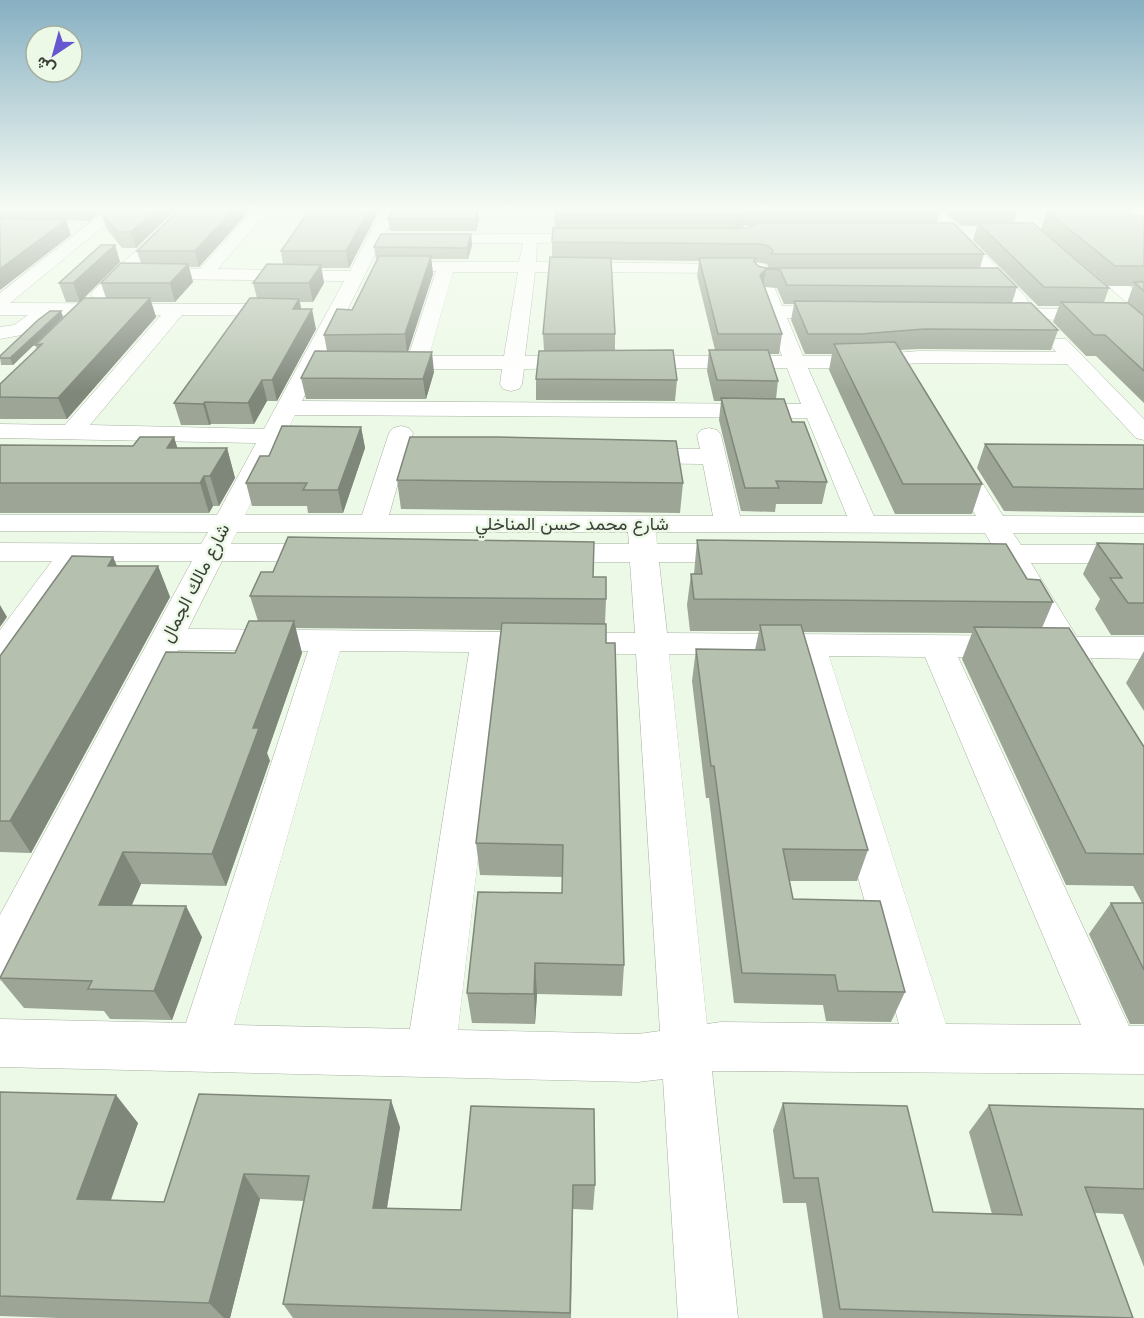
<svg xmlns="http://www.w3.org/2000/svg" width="1144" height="1318" font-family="Inter,Vazirmatn,sans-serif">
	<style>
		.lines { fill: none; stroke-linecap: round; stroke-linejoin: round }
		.minor-casing { stroke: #a5b0a0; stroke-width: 1 }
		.minor { fill: #fff; fill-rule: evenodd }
		.wall { fill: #9ca596; fill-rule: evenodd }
		.shaded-wall { fill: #7f867a }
		.building { fill: #b5c0af; stroke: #7f867a; stroke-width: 1.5 }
		.labels { text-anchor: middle; stroke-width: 5; stroke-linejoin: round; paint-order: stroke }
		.street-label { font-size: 18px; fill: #3a3e38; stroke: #edf9e7 }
	</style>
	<rect width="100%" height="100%" fill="#edf9e7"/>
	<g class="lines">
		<defs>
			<path id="minor" d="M109,208H126L10,303L286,304L293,306L296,310L293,314L286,316L182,315L90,425L264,429L344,281L145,279L139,278L136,274L139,270L145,269H200L255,208H270L218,269L350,271L383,208H398L302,401L801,404L787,368H630L623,366L619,362L623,358L630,356H782L750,269L742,273L535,272L525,356H582L589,358L593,362L589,366L582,368L524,369L522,384L519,389L511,391L503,389L500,384L502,369H390L383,367L379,363L383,359L408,357L436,271H389L383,270L380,266L383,262H519L523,243H426L418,238L420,235L596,233L604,238L602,241L537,243L536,262L748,264L727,208H742L782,306L837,307L844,309L847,313L844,317L837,319L787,318L803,356H857L919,351L1056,352L1049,343L1052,339H1066L1144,419V440L1136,438L1067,364L919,363L857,368H808L874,516H976L943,459L946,454L955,452L964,454L1003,516L1144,517V533H1013L1021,545H1144V563H1031L1077,637H1144V659L1090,658L1093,662L1088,670L1076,673L1064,670L1057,658L958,657L1129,1026H1144V1074L712,1071L738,1318H678L663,1079L638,1082L0,1067V1019L186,1023L308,651L178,650L16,974L0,980V915L192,561H81L12,661L0,664V630L52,561H0V543L201,544L208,532L0,531V515H217L256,443L0,438V424L65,425L161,315H52L27,334L0,339V327L14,325L28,315H0V293ZM453,272H518L504,356H429ZM295,415L807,418L847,516H740L721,435L717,430L709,428L701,430L697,435L700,449H633L624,451L621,456L624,461L633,463L703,464L713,516L389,515L404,462H449L458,460L461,455L458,450L409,448L413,433L409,428L401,426L393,428L389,433L362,515H245ZM237,532H628L629,544H548L538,547L534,553L538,559L548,562H630L635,633L188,629L222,561L325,562L335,559L339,553L335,547L325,544H231ZM656,532L985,533L992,545L958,548L954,554L958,560L968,563H1002L1045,636L667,633L659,562H739L749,559L753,553L749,547L739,544H657ZM340,651L469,652L410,1029L234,1025ZM502,653L636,654L660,1031L638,1034L458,1030ZM669,654L796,655L899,1024L721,1022L707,1024ZM829,656L925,657L1081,1025L946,1024Z
				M181,208H197L106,298H94L91,294L94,290Z
				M433,208H597L605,213L597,218L428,216L425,213L428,210Z
				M924,208H940L1026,297L1028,301L1026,305H1012Z
				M998,208H1014L1062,249L1064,253L1062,257H1050Z
				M1065,208H1144V216H1071L1066,214L1063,211Z
				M1083,251L1089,252L1144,298V313L1137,311L1077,260L1075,256L1077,252Z
				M999,308L1101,309L1108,311L1111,315L1108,319L1101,321L992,318L989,314L992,310Z"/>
		</defs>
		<use href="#minor" class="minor-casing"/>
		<use href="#minor" class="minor"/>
	</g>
	<path class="wall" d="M0,208H105L89,221L66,220L71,235L0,290Z
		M177,208L136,248H122L106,228L101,213Z
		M252,208L199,267H189L193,282L175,302H151L156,317L67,419H0V384L37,349L35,345L106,298L101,283L141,263L137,251Z
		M311,208H380L349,268H321L324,283L313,302H300L301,309L316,329L277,401H267L254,424H211L209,425H181L174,403L257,298L253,283L283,265L281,251Z
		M554,208L940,210L937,223L984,254L980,268L1017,287L1012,303L1058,330L1051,350L919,349L900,350L982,484L972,514H895L829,370L832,354H805L791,320L794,304H784L777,288L765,287L782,334L779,354H770L778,381L776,399L792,422L827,482L822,504H776L775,512L741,511L719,420L721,401H714L707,371L709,350H715L697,276L699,261L611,260L615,334V351L677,380L675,401L536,400V379L544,351L543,334L552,257V242L555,228ZM744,226H753L748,228H739ZM755,262L767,264L769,268L758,266Z
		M942,208H1016L1018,210L1014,223L1109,288L1104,302L1127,303L1133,286H1108L1041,229L1047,211L1144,216V403L1096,356H1086L1053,322L1059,306H1038L973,240L977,226H960Z
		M478,209L479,220L476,231H390L388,219Z
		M471,234L472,245L468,259H431L433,274L408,352L434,372L426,399H306L301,378L327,351L324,335L352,310L377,259H376L374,247Z
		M115,245L120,262L80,302H66L59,283Z
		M63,317L13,365H1L0,356Z
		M361,427L365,448L343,513H308L307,506H252L246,483L269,456Z
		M174,437L177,448H227L235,478L219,506H213L209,513H0V445L133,446Z
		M985,444L1144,445V513L1004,511L977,468Z
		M397,480L683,483L680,513L401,509Z
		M697,540L1027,579L1053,602L1042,628L1144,747V1024H1130L1089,934L1111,903H1142L1133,886L1066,885L962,659L972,633L803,632L868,850L857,881H789L793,899L905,992L891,1022L826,1021L823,1005L734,1003L709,798H706L692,681L696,649L755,650L759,631H690L687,605L691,574H694Z
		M1097,543L1144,544V635H1111L1095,609L1100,599L1083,574Z
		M113,557L117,566H158L170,597L31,853L0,852V656Z
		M593,577L606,599L605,624L606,643L624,965L622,996L537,994L535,1024L472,1023L467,993L562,893V877L480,875L476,843L501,630L295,628L302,653L267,753L270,761L269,763L226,886L141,884L132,905L202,937L172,1020L110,1019L104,1011L24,1008L0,979L258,621L250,596Z
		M1144,651V711L1126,683Z
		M0,1092L138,1123L111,1200L164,1202L199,1094L400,1127L387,1208L461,1210L471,1106L595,1185L593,1210L573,1209L571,1318H293L283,1304L304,1201L260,1199L230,1318H59L0,1316Z
		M783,1103L933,1212L992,1214L969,1132L989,1105L1144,1109V1267L1123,1214L1095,1213L1133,1318H823L806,1203H783L773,1130Z"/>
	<path class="shaded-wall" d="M85,208H105L89,221Z
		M158,208H177L136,248L131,232Z
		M235,208H252L199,267L195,251Z
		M370,208H380L349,268L346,251Z
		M478,209L479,220L476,231L475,219Z
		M746,210L744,226L735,231L737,215Z
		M66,220L71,235L0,290V269Z
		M471,234L472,245L468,259L467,248Z
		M115,245L120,262L80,302L73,283Z
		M431,256L433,274L407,354L405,334Z
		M188,264L193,282L175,302L170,283Z
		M321,265L324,283L313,302L309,283Z
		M766,269L763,287L760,275Z
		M150,298L156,317L67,419L58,398Z
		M299,299L303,318L293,309Z
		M312,309L316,329L277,401L272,380Z
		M61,311L63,317L13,365L10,358Z
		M432,352L434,372L426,399L423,379Z
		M262,380L267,401L254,424L248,403Z
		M205,402L211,424L209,425L203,404Z
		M361,427L365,448L343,513L338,490Z
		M174,437L183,466L167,448Z
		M227,448L235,478L219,506L210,476Z
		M204,476L213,506L209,513L200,483Z
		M113,557L126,588L108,566Z
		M158,566L170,597L31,853L10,821Z
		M0,605L7,617L0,627Z
		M294,621L302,653L267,753L270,761L269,763L226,886L212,854L253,728Z
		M123,852L141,884L118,936L99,905Z
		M186,906L202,937L172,1020L154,991Z
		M535,963L537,994L535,1024L534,994Z
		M116,1095L138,1123L102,1224L77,1199Z
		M391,1100L400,1127L383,1232L373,1208Z
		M244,1174L260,1199L230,1318H224L209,1303Z"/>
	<path class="building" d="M107,208H158L131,232H117L101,213Z
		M181,208H235L195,251H137Z
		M311,208H370L346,251H281Z
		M939,208L940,210H746L737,215H555L554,209Z
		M962,208H1016L1018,210H964Z
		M394,209H478L475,219H388Z
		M1047,211L1127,212L1133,216H1144V266H1115Z
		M0,219L66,220L0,269Z
		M757,223H953L984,254H771L773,251L769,246L761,244L552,242L553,228H748Z
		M978,223H1033L1109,288L1044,287Z
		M381,234H471L467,248L374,247Z
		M101,245H115L73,283H59Z
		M379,256H431L405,334L324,335L337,309L352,310Z
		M550,257L611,258L615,334H543Z
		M699,258H756L754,261L758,266L766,268H998L1017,287L787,285L780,270L766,269L760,275L782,334H718Z
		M121,263L188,264L170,283H101Z
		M267,264L321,265L309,283H253Z
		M1134,282H1144V291Z
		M84,298H150L58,398L0,397V384L42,344L35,345Z
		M250,298L299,299L293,309H312L272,380H262L248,403L205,402L203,404L174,403Z
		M794,301L1031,303L1058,330L924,329L861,334H808Z
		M1061,302L1128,303L1144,316V371L1105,335H1094Z
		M50,311H61L10,358H0V356L38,320Z
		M895,342L982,484H903L834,344Z
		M673,350L677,380L536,379L539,351Z
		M709,350H768L778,381L717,380Z
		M315,351L432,352L423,379L301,378Z
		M721,398L784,399L792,422H804L827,482L776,481L779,488H745Z
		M282,426L361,427L338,490H303L307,483H246L260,456H269Z
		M140,437H174L167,448H227L210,476H204L200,483H0V445L133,446Z
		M410,437H496L676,441L683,483L397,480Z
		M985,444L1144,445V489L1013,487Z
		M288,537L594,542L593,577H606V599L250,596L261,572H273Z
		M697,540L1006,544L1027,579L1040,580L1053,602L694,599L691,574H702Z
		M1097,543L1144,544V603H1128L1110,578H1122Z
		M72,556L113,557L108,566H158L10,821H0V656Z
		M249,621H294L253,728H259L212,854L123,852L99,905L186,906L154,991L88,989L92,981L0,978L166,652L235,653Z
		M502,623L606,624V643H615L624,965L535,963L534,994L467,993L478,892L562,893L563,845L476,843Z
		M760,625H801L868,850L783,849L793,899L880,901L905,992L838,991L835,975L742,973L714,766H711L696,649L765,650Z
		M974,627L1069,628L1144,747V854L1086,853Z
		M1111,903H1144V970Z
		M0,1092L116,1095L77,1199L164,1202L199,1094L391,1100L373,1208L461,1210L471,1106L594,1109L595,1185H573L570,1313L283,1304L309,1176L244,1174L209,1303L0,1296Z
		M783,1103L907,1106L933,1212L1022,1215L989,1105L1144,1109V1189L1085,1187L1133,1318L840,1309L818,1178H794Z"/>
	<linearGradient id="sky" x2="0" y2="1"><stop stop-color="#87b0c2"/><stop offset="0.53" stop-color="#f7fcf4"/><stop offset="1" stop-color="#f7fcf4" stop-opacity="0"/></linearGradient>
	<rect width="1144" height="393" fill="url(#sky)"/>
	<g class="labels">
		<g class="street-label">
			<text x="572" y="530">شارع محمد حسن المناخلي</text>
			<text transform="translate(195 583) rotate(-63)" y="6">شارع مالك الجمال</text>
		</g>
	</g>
	<g transform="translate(54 54) rotate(216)"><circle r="28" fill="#edf9e7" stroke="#a5aea1" stroke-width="1.5"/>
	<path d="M0-4.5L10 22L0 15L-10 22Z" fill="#6656cf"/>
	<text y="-9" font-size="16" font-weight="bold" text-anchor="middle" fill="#3a3e38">ش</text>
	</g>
</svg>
